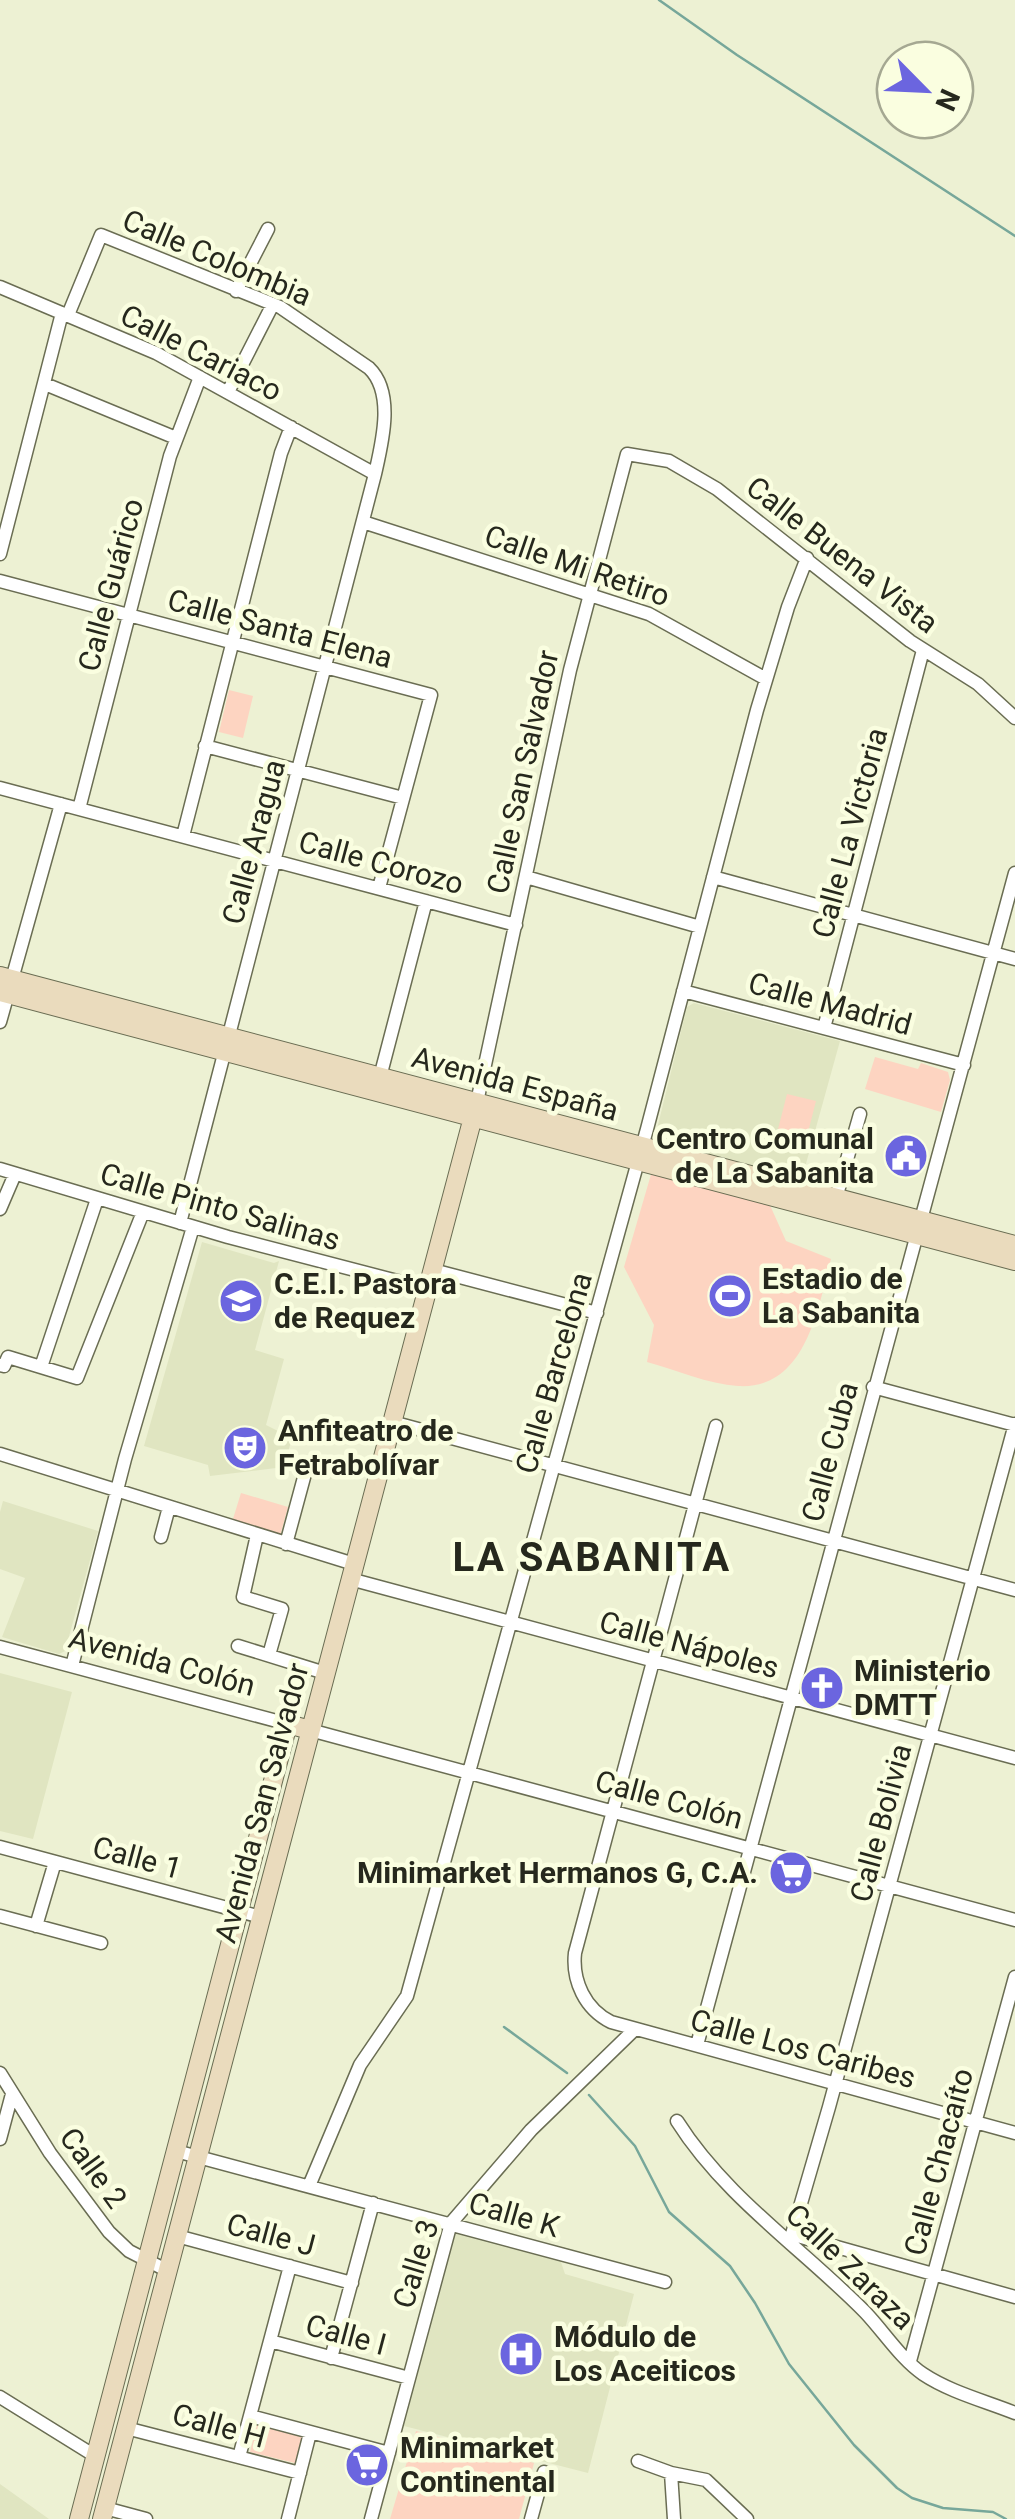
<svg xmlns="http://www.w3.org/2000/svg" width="1015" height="2519" font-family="Roboto,sans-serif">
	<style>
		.built { fill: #e0e5c1 }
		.green { fill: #fdd4c1 }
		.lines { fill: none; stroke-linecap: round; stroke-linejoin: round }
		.stream { stroke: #77a79a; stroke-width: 2.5 }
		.street-casing { stroke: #6a6d53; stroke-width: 15 }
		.secondary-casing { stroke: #6a6d53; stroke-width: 20 }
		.street { stroke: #fff; stroke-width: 12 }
		.secondary { stroke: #eadbbd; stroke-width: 18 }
		.labels { text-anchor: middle; stroke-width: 9; stroke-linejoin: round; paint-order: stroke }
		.street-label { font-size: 30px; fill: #26281d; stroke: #fafee0 }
		.poi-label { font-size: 30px; font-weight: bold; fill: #26281d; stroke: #fafee0; text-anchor: start }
		.district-label { font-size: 40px; font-weight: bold; letter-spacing: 2.5px; fill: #26281d; stroke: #fafee0 }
	</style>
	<rect width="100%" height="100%" fill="#edf1d3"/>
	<path class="built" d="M694,1003L840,1041L802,1178L657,1141L655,1137L687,1007Z
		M202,1242L274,1263L279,1261L255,1350L284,1359L266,1425L292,1438L284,1467L210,1476L208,1465L144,1446Z
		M3,1501L98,1531L65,1651L59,1654L2,1637L25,1578L0,1569V1512Z
		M0,1673L72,1692L33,1839L0,1831Z
		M456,2234L561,2262L565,2274L634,2294L588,2473L404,2426Z
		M0,2484L49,2519H0Z"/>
	<path class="green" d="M229,690L253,696L243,738L219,732Z
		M875,1057L918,1069L921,1063L948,1072L950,1080L941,1112L865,1089Z
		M787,1094L816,1101L805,1144L776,1137Z
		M652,1171L769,1203L786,1241L831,1259C818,1308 806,1390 738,1386C708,1384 676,1370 647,1362L654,1325L624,1267Z
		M241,1493L288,1507L280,1536L232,1522Z
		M257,2425L302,2437L295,2463L250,2452Z
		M416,2431L534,2463L519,2519H390Z"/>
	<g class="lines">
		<path class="stream" d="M659,0L737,55L1015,236
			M504,2027L567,2073
			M589,2095L635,2146L669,2212L730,2266L755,2303L789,2364L854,2445L897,2488L912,2498L943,2508L993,2512L1006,2519"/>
		<defs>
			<path id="street" d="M0,287L156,353L375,474
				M236,291L268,229
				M68,315L101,235L280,307L369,368C395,393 382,443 375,474L180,1223
				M45,384L176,438
				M228,392L273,304
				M363,522L649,614L766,679
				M0,554L62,313
				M0,581L431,695L379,888
				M205,746L403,798
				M0,788L516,925
				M79,809L170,456L200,377
				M183,836L281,453L291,427
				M526,877L700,927
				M713,877L1015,959
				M683,991L964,1065
				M0,1022L61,804
				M824,1028L923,650
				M380,1077L426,901
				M477,1102L570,670L627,454L669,461L717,489L910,641L978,684L1015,718
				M0,1169L228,1237L428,1289
				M836,1198L860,1114
				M0,1209L15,1174
				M433,1270L597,1313
				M0,1365L4,1366L8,1357L77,1378L143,1212
				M41,1367L97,1199
				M873,1387L1015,1425
				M392,1422L1015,1590
				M716,1426L575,1953C572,1981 585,2009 611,2022L1015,2133
				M0,1454L354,1564
				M257,1535L243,1597L282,1609L269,1655
				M161,1537L169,1507
				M286,1544L306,1470
				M350,1579L1015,1758
				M238,1646L325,1673
				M0,1647L288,1724
				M72,1666L125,1459L193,1227
				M310,1730L1015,1920
				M0,1847L261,1917
				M0,1916L101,1943
				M36,1926L55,1862
				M697,2045L1015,873
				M0,2073L50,2153L109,2232L129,2251L168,2271
				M677,2121C725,2197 803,2249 865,2312C884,2332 901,2359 923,2374C950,2392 985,2401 1015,2413
				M0,2139L12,2094
				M176,2151L665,2282
				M309,2186L360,2065L407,1996L647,1129L757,710L788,607L807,558
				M794,2235L1015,2297
				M177,2236L352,2283
				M790,2241L829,2107L1015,1424
				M270,2341L409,2378
				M331,2358L373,2203
				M910,2361L1015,1977
				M0,2397L95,2456
				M250,2416L389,2453
				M126,2428L300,2473
				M239,2457L290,2266
				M638,2461L671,2473L706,2480L747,2519
				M671,2473L674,2519
				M105,2508L146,2519
				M288,2519L310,2433
				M371,2519L451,2223L531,2130L635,2029
				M531,2519L544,2472"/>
			<path id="secondary" d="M0,976L1015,1245
				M0,992L1015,1261
				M79,2519L288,1724L310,1730
				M102,2519L477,1102"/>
		</defs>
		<use href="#street" class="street-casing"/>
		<use href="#secondary" class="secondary-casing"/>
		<use href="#street" class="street"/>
		<use href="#secondary" class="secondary"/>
	</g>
	<defs>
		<symbol id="civic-disc" viewBox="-11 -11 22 22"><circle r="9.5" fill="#6b65df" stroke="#fafee0"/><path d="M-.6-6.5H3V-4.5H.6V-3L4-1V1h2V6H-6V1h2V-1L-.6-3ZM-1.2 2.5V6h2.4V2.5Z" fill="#fff"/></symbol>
		<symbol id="stadium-disc" viewBox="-11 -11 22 22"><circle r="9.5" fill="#6b65df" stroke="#fafee0"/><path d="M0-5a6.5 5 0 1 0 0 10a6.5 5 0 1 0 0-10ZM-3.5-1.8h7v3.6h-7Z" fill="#fff"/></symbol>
		<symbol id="school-disc" viewBox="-11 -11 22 22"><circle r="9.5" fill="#6b65df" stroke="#fafee0"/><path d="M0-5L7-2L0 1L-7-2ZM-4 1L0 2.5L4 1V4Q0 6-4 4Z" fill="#fff"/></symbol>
		<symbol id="theatre-disc" viewBox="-11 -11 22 22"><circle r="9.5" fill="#6b65df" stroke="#fafee0"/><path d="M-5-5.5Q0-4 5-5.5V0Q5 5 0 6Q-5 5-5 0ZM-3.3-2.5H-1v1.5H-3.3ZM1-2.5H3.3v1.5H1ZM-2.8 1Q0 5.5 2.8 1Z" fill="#fff"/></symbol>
		<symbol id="church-disc" viewBox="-11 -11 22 22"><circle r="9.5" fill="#6b65df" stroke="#fafee0"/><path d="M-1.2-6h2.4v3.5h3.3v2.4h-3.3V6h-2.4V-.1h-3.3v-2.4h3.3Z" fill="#fff"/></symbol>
		<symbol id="supermarket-disc" viewBox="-11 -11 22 22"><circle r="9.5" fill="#6b65df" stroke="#fafee0"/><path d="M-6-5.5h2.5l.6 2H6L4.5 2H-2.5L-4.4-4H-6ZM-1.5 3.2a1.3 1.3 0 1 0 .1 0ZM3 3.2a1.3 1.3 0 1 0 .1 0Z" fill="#fff"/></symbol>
		<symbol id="hospital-disc" viewBox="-11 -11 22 22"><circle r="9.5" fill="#6b65df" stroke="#fafee0"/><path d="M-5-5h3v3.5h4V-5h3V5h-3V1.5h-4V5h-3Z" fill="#fff"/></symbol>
	</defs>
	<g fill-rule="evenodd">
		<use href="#civic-disc" x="881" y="1131" width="50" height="50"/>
		<use href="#stadium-disc" x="705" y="1271" width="50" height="50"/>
		<use href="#school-disc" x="216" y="1276" width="50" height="50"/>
		<use href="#theatre-disc" x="220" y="1423" width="50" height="50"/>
		<use href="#church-disc" x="797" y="1663" width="50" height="50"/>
		<use href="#supermarket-disc" x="766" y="1848" width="50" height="50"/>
		<use href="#hospital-disc" x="496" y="2329" width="50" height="50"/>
		<use href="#supermarket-disc" x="342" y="2440" width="50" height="50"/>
	</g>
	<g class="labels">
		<g class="street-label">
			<text transform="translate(217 258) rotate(23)" y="10">Calle Colombia</text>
			<text transform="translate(201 353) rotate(27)" y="10">Calle Cariaco</text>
			<text transform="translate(842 555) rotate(38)" y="10">Calle Buena Vista</text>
			<text transform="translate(577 566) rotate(19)" y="10">Calle Mi Retiro</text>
			<text transform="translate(111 585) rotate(-75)" y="10">Calle Guárico</text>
			<text transform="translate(280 629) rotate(15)" y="10">Calle Santa Elena</text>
			<text transform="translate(523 772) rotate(-78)" y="10">Calle San Salvador</text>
			<text transform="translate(850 833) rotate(-75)" y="10">Calle La Victoria</text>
			<text transform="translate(254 842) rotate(-75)" y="10">Calle Aragua</text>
			<text transform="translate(381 863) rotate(15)" y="10">Calle Corozo</text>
			<text transform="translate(830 1004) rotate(15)" y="10">Calle Madrid</text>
			<text transform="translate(515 1084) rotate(15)" y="10">Avenida España</text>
			<text transform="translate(220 1207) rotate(16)" y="10">Calle Pinto Salinas</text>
			<text transform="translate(554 1373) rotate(-74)" y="10">Calle Barcelona</text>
			<text transform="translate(830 1452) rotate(-75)" y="10">Calle Cuba</text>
			<text transform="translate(689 1645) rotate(15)" y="10">Calle Nápoles</text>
			<text transform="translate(162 1662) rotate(15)" y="10">Avenida Colón</text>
			<text transform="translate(669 1800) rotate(15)" y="10">Calle Colón</text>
			<text transform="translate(262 1803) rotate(-75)" y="10">Avenida San Salvador</text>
			<text transform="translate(881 1823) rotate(-75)" y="10">Calle Bolivia</text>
			<text transform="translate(137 1858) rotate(15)" y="10">Calle 1</text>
			<text transform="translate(803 2049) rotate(15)" y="10">Calle Los Caribes</text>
			<text transform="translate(939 2162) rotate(-75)" y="10">Calle Chacaíto</text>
			<text transform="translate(93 2168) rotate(54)" y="10">Calle 2</text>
			<text transform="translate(514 2215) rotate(16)" y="10">Calle K</text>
			<text transform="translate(271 2235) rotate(15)" y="10">Calle J</text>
			<text transform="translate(416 2264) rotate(-73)" y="10">Calle 3</text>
			<text transform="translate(850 2267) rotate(44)" y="10">Calle Zaraza</text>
			<text transform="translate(346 2335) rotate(15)" y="10">Calle I</text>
			<text transform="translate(219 2426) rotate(15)" y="10">Calle H</text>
		</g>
		<g class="poi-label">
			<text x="874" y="1149" text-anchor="end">Centro Comunal<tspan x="874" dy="34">de La Sabanita</tspan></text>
			<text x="762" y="1289">Estadio de<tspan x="762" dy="34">La Sabanita</tspan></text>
			<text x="274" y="1294">C.E.I. Pastora<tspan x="274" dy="34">de Requez</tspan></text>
			<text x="278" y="1441">Anfiteatro de<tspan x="278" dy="34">Fetrabolívar</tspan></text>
			<text x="854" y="1681">Ministerio<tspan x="854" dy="34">DMTT</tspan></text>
			<text x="758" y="1883" text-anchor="end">Minimarket Hermanos G, C.A.</text>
			<text x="554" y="2347">Módulo de<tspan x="554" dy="34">Los Aceiticos</tspan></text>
			<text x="400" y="2458">Minimarket<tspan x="400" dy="34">Continental</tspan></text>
		</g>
		<g class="district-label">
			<text x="592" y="1571">LA SABANITA</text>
		</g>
	</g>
	<g transform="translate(925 90) rotate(114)"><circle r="48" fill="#fafee0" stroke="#a5a892" stroke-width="2.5"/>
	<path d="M0-8L18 38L0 25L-18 38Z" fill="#6b65df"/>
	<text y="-15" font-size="28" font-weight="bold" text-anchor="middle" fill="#26281d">N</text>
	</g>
</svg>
